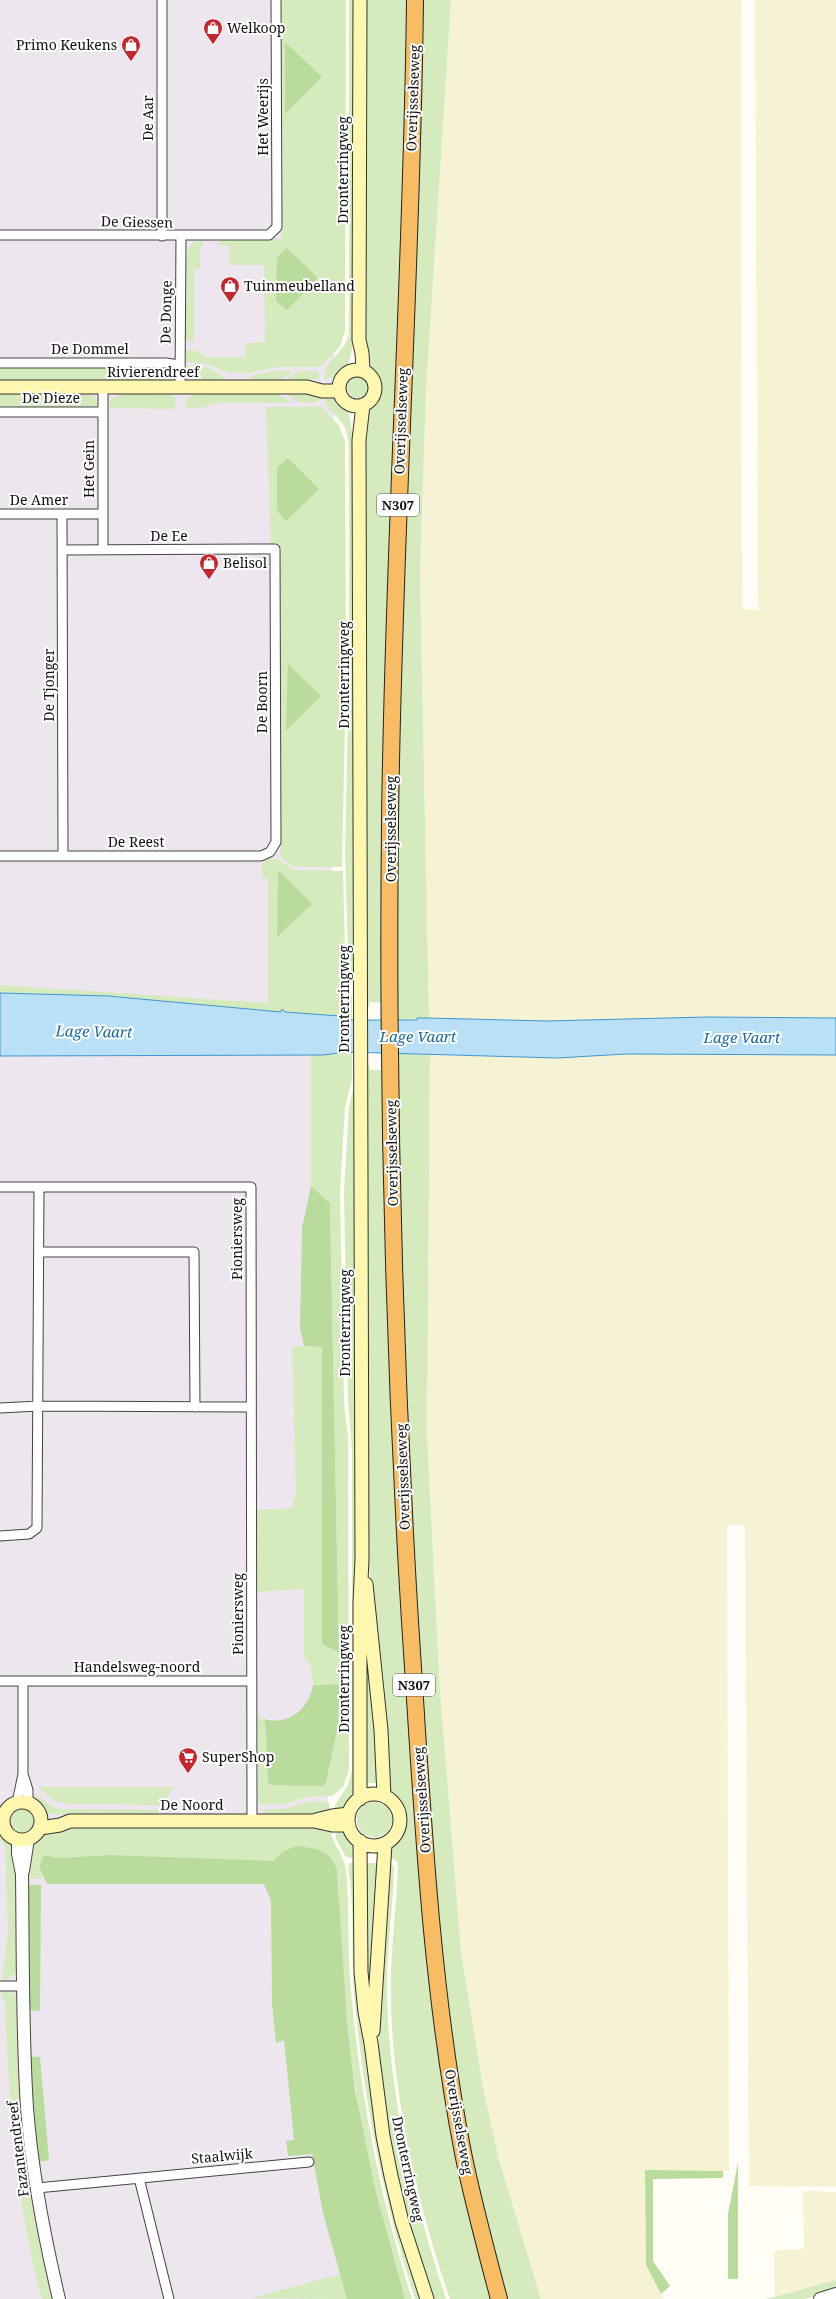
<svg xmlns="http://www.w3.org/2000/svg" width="836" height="2299" font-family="'Noto Serif',serif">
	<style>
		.industrial { fill: #eee6ef }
		.farmland { fill: #f6f3d4 }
		.green { fill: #d5ebbd; fill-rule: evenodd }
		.forest { fill: #b9dc9c }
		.water { fill: #b9e0f7; stroke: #3f96cf }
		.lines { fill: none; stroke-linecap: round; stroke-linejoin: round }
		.minor-casing { stroke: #444; stroke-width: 11 }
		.tertiary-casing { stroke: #444; stroke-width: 14 }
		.secondary-casing { stroke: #333; stroke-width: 15 }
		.trunk-casing { stroke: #222; stroke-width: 18 }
		.minor { stroke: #fff; stroke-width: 9 }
		.tertiary { stroke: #fff; stroke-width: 12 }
		.secondary { stroke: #fff6b0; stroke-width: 13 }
		.trunk { stroke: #f7bc64; stroke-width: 16 }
		.labels { text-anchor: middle; stroke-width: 4; stroke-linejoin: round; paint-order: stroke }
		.shield { fill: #fff; stroke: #585858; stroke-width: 1 }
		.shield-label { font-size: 13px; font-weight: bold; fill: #111 }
		.poi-label { font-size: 14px; fill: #111; stroke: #fff; text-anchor: start }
		.street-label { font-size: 14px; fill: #111; stroke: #fff }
		.water-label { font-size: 15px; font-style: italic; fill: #1768a6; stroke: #fff }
	</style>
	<rect width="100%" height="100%" fill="#fffdf5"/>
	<path class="industrial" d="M0,0H336L327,1777L329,1868L352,2090L393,2299H0Z"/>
	<path class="farmland" d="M451,0H741L742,609L758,610L755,0H836V1018L707,1017L546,1021L429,1018L420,573L426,391Z
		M626,1054L836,1055V2187L749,2186L745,1525H727L729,2171H645L646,2265L664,2299H541L499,2160L483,2088L461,1951L440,1690L427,1435L430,1055L557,1058Z
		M803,2191L836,2192V2280L775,2296L774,2252L777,2250L804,2249Z"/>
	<path class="green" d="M280,0H346L345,330L340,347L320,367H277L250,373L226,372L208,364L185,362V351L193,349V351H199L205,357H245V343L265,342L264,265H229V246L219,245V242L222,240L281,239Z
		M349,0H356L353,338C351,358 349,378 324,379C323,361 344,354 349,334Z
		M364,0H411L402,298C397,324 395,350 398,376L384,1003L370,1002L368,1010H364V439L368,407L375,400L380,389L377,378L368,364L366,357L365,327Z
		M422,0H451L426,391L420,573L429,1018L396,1020V791Z
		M201,240L204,246L200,247V269H194V343L185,340V257L191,244Z
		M169,366L175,371L174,377L169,381L0,383V367Z
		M185,366L206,367L224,376V379L195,381L188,376Z
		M273,371H292C280,385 267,380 250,379V376Z
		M298,371H318L320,379L285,381Z
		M347 387a11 11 0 1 1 22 0a11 11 0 1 1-22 0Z
		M123,392L170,393L175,398V409L109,408L110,400Z
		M276,392L291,403H218L200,408H185L187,399L194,393Z
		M283,392L320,394V399L316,403H299Z
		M0,394H84L93,396L98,404L96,408H0Z
		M324,395C351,398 350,418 353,440L356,998L348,953L345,853L349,672V447C348,438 347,430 342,423C334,412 324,409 324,395Z
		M266,407H321L338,424L345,441L346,670L342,867H295L288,864L280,856V544H271ZM288,458L287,521L277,511V468Z
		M267,859H277L294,870L343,871L345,952L352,997V1020L339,1016L285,1012L282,1009L281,1012L108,996L0,993V985L268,1003V878H262V864Z
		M352,1052V1079L345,1107L340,1192L344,1404L348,1436L349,1769L343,1787L332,1796L307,1797L286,1804L261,1805L258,1800V1717L264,1719L266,1729L268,1782L323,1786L326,1783L338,1726L340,1684L313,1685L311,1667L304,1656V1589L257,1592V1510L293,1508V1498H296L292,1346L322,1347V1644L339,1653L330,1203L311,1186V1054Z
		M394,1053L430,1055L427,1435L440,1690L461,1951L483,2088L499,2160L541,2299H505C470,2174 450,2046 437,1916C430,1851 429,1786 425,1721L420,1697L401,1315L398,1070Z
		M364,1063H368L370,1070H384L400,1552C399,1580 398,1608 404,1636L420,1855L493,2299H450C418,2205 391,2092 391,1993C390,1950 397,1906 398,1863L394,1859H387C394,1826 418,1830 390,1794L368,1556Z
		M356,1077L357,1791L347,1808L334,1813L335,1805L348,1785L352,1770V1450L348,1400L344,1192L349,1107Z
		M366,1602L380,1783H363Z
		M38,1787H174L161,1806L118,1804H68L54,1801Z
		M32,1793L57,1809L161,1810L155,1815L79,1816L51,1814L42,1809L33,1799Z
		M311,1801L329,1802L330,1813C313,1815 274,1822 262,1810L287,1808Z
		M375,1801L388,1807L393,1820L388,1832L376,1838L363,1834C351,1821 357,1803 375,1801Z
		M11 1821a12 12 0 1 1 24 0a12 12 0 1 1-24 0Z
		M302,1825L330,1828C332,1844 344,1855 346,1870C350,1910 347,1951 351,1991C360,2096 380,2198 412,2299H405C390,2247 374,2195 364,2141C348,2054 340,1965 338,1877L282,1852L274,1861L111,1855L57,1858L44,1856L39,1867L43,1878L28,1879L33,1842L44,1832L89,1826Z
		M335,1829C355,1832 354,1842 357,1859L346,1857L336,1839Z
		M0,1831L13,1846L18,1908V1973L2,1981L8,1931L5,1846L0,1840Z
		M350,1863H357L360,1977L420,2299H415C383,2200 363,2097 354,1993C351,1951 355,1908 348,1866Z
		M363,1863H381L368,2014Z
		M387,1863H391L394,1868C393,1910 386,1952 387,1994C389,2097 414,2202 446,2299H432L407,2221L389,2140L379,2054L378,2026Z
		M1,1990L15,1994L19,2002L29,2167L40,2239L54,2299H42C16,2202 9,2105 5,2005Z
		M341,2274L347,2299L251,2298Z
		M836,2280V2291L804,2299H766Z"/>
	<path class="forest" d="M285,42L322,77L285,114Z
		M287,248L318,278L287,310L276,301L277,257Z
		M288,458L319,489L286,521L277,511V467Z
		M288,664L321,696L286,731Z
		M278,870L312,904L277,937Z
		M311,1186L330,1203L339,1653L322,1644V1347L304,1346L300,1328L302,1228Z
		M340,1684L338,1726L326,1783L323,1786L271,1785L268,1782L266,1729L264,1719C288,1726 309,1709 313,1685Z
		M296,1846C315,1848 330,1849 337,1870L347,2022L355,2090L374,2185L405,2299H347L323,2213L312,2154L288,2156L286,2141L294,2140L284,2040L276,2043L272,2003L271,1901L264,1884H47L39,1867L44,1855L57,1858L111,1855L274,1861L282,1852Z
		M29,1885H41L40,2011L28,2010Z
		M29,2056L40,2057L49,2160L39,2162Z
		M738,2162V2279H728V2214Z
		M645,2170L723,2171V2178L653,2179V2261L670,2286L661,2294L646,2265Z"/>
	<path class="water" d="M0,993L108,996L281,1012L282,1009L285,1012L339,1016L347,1020H417V1018H429L546,1021L707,1017L836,1018V1055L626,1054L557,1058L347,1052L323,1055L0,1056Z"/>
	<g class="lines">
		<defs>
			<path id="minor" d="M0,235H269L277,227L276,0
				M162,236V0
				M0,363H166L179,365
				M180,388L181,236
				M0,412H103
				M0,514H103
				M62,514L63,856
				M103,550V388
				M0,856H261L270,852L276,842L275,549L62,550
				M0,1187H251L252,1821
				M39,1252H194L195,1407
				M0,1408L38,1406L251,1407
				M0,1536L29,1534L37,1528L39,1187
				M0,1681H252
				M23,1774L28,1790V1803
				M17,1803L23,1774V1681
				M0,1986H23
				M139,2178L169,2299
				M37,2188L309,2162"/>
			<path id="tertiary" d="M18,1840V1854L22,1874C23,1952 22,2030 27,2108C32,2172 44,2236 59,2299
				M23,1871L28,1839
				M820,2299L836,2294"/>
			<path id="secondary" d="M360,0L359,340L362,353L363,370
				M339 388a18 18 0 1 1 36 0a18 18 0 1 1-36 0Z
				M0,387H307L322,391H339
				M366,1584L381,1730L384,1796
				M348 1820a26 26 0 1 1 52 0a26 26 0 1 1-52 0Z
				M360,1799V1603L362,1559L359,440L363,405
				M3 1821a19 19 0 1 1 38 0a19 19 0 1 1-38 0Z
				M316,1820L332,1816L349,1814
				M40,1828L60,1825L70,1821H314L332,1825H349
				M360,1841L361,1972L365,2012L371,2043L383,2136L391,2176L402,2222L427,2299
				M373,2031L385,1844"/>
			<path id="trunk" d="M415,0C412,274 393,548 390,823C387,1089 394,1356 410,1622C422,1799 429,1978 463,2153C473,2202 486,2250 499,2299"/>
		</defs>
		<use href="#minor" class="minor-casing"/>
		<use href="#tertiary" class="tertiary-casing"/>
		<use href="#secondary" class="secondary-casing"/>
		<use href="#trunk" class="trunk-casing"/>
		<use href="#minor" class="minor"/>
		<use href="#tertiary" class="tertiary"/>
		<use href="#secondary" class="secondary"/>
		<use href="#trunk" class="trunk"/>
	</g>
	<defs>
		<symbol id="shop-pin" viewBox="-11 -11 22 30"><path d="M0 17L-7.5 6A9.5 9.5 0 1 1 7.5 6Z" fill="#c4262e" stroke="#fff"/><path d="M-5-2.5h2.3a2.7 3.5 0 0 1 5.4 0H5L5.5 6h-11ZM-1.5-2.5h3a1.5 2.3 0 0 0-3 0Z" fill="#fff"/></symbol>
		<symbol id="supermarket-pin" viewBox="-11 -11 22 30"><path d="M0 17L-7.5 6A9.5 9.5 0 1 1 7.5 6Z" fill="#c4262e" stroke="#fff"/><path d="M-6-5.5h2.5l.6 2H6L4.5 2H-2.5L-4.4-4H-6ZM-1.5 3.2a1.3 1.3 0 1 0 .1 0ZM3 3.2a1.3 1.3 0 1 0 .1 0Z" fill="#fff"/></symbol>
	</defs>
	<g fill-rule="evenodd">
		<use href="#shop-pin" x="202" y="17" width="22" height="30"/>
		<use href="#shop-pin" x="120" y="34" width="22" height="30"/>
		<use href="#shop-pin" x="219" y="275" width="22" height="30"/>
		<use href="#shop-pin" x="198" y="552" width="22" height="30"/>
		<use href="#supermarket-pin" x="177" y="1746" width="22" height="30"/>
	</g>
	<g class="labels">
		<g class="shield">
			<rect x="377" y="494" width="42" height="22" rx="3"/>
			<rect x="393" y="1674" width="42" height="22" rx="3"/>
		</g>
		<g class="shield-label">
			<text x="398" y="510">N307</text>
			<text x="414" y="1690">N307</text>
		</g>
		<g class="poi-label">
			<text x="227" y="33">Welkoop</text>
			<text x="117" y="50" text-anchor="end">Primo Keukens</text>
			<text x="244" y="291">Tuinmeubelland</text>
			<text x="223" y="568">Belisol</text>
			<text x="202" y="1762">SuperShop</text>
		</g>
		<g class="street-label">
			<text transform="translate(413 98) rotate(-88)" y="5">Overijsselseweg</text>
			<text transform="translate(263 117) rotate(-90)" y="5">Het Weerijs</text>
			<text transform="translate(148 118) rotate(-90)" y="5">De Aar</text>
			<text transform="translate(343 170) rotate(-90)" y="5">Dronterringweg</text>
			<text transform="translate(137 222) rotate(1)" y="5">De Giessen</text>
			<text transform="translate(166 312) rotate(-89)" y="5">De Donge</text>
			<text x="90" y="354">De Dommel</text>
			<text x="153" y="377">Rivierendreef</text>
			<text x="51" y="403">De Dieze</text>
			<text transform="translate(401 421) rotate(-88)" y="5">Overijsselseweg</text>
			<text transform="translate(89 469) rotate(-90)" y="5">Het Gein</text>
			<text x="39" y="505">De Amer</text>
			<text x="169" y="541">De Ee</text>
			<text transform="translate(344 675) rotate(-90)" y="5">Dronterringweg</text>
			<text transform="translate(49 685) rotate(-90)" y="5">De Tjonger</text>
			<text transform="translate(262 702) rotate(-90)" y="5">De Boorn</text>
			<text transform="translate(391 829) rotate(-90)" y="5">Overijsselseweg</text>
			<text x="136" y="847">De Reest</text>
			<text transform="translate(344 999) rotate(-90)" y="5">Dronterringweg</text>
			<text transform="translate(392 1153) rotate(-91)" y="5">Overijsselseweg</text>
			<text transform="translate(237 1239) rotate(-90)" y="5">Pioniersweg</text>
			<text transform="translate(345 1323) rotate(-90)" y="5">Dronterringweg</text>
			<text transform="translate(403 1477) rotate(-92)" y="5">Overijsselseweg</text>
			<text transform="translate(238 1614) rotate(-90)" y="5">Pioniersweg</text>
			<text x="137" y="1672">Handelsweg-noord</text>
			<text transform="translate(344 1679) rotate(-90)" y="5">Dronterringweg</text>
			<text transform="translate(422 1800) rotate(-94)" y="5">Overijsselseweg</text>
			<text x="192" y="1810">De Noord</text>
			<text transform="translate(459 2122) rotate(80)" y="5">Overijsselseweg</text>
			<text transform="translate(18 2149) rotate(-97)" y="5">Fazantendreef</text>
			<text transform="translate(222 2156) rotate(-5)" y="5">Staalwijk</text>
			<text transform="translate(408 2169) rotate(78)" y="5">Dronterringweg</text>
		</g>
		<g class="water-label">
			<text transform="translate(94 1032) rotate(1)" y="5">Lage Vaart</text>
			<text x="418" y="1042">Lage Vaart</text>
			<text x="742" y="1043">Lage Vaart</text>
		</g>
	</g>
</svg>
